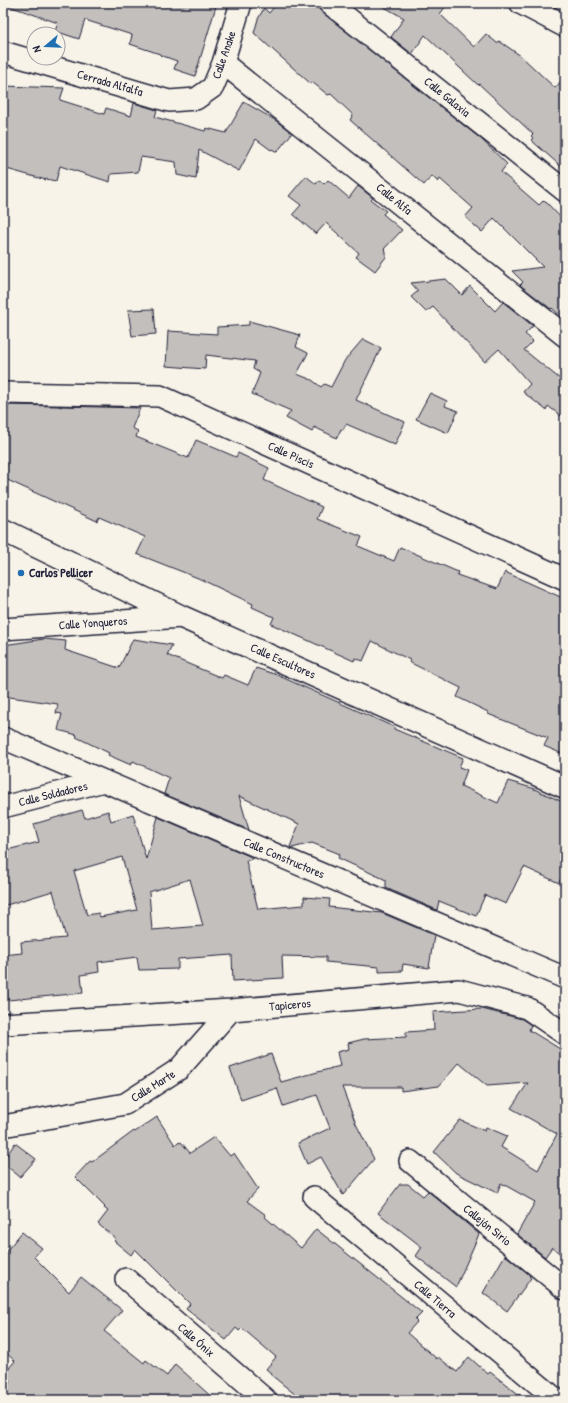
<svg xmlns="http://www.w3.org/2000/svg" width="568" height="1403" font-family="'Patrick Hand',sans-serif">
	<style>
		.building { fill: #c2bfbd; stroke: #22223b; fill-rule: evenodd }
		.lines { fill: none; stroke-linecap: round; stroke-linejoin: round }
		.street-casing { stroke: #22223b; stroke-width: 24 }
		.secondary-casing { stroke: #22223b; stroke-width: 25 }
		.street { stroke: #f7f3e8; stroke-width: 21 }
		.secondary { stroke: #f7f3e8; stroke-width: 22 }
		.poi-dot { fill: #1f6fb2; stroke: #f7f3e8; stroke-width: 1.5 }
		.labels { text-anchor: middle; stroke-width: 3; stroke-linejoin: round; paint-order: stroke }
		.street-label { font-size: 12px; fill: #22223b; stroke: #f7f3e8 }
		.poi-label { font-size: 12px; font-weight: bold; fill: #22223b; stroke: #f7f3e8; text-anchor: start }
	</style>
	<rect width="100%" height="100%" fill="#f7f3e8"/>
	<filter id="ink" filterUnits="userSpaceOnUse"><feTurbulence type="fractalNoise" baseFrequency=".025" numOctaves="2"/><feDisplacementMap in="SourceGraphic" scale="8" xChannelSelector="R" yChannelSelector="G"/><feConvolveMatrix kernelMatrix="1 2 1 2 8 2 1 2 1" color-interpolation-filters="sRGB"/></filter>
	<g filter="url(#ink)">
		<path class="building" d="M10,3H217L195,76L174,69L177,61L160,55V54L130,44L132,35L85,20L79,39L55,31L58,23L9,6Z
			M277,3H317L318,8L322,12L481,139L507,164L501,172L539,205L544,200L565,222V320L552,308L551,309L520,285L523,282L512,271L543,267L494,218L482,232L465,217L473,208L440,179L438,182L432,176L424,185L350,120L353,115L331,94L328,95L312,82L311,84L254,33L258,19L264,8L269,13Z
			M377,3H448L440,14L474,47L486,34L497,43L499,41L521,56L555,88L565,77V170L531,140L533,138L531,136L533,134L479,84L478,85L425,35L412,54L391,37L404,18Z
			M3,86L64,88L60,100L104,114L106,108L131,116L134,103L157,110L155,117L205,131L206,128L226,133L244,102L275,120L292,133L277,152L272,149L271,150L256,139L239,171L199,150L196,179L177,175L176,162L141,157L138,172L111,174L110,182L60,166L56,181L46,179V180L3,168Z
			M306,176L316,184L319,180L324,184L328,180L349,198L358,186L373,198L371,200L386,211L383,214L402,230L384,249L386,251V257L375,271L356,257L359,253L326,223L316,234L293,214L301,205L289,196Z
			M446,279L462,295L470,286L495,311L503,302L533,326L525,334L533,341L524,350L565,383V419L548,406L546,410L523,392L530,384L499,349L485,362L433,307L426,312L411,297L418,291L411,283Z
			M154,309L156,334L132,336L128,310Z
			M249,321L300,335L296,347L308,353L297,374L312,380L321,387L324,384L331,387L345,360L363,339L381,348L356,400L405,422L395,445L346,424L343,430L341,429L337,438L314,427L312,432L286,418L291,411L252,394L260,373L253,369L255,361L206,355L205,369L166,366L168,331L217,334V327L249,325Z
			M430,393L447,401L445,406L458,411L448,433L416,419Z
			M3,405L58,406L61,407L62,406L140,408L132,428L138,431L136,437L188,458L196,440L236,457L238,453L269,468L264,480L322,507L317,519L362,537L358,546L394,561L400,547L458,572L457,575L497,589L505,572L565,599V755L544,746L548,738L488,714V712L457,697L461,688L409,662L410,660L372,641L363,661L355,658L354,661L307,640L271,624L274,617L252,607L253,604L198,578L137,554L145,537L99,517L97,521L3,478Z
			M44,639L66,641L65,650L119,668L133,639L172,645L167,655L222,678L224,675L248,685L256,668L277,675L394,727V729L463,758L459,767L467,770L461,786L498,803L508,781L532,788L565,803V869L559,883L524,867L506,904L485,895L476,916L439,901L437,910L386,888V880L338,858L340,854L312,843L292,848L290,847L299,824L239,796L249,830L164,794L169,778L133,761L131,765L108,755L109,753L76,737L77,735L58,730L62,714L56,713L58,704L3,696V645Z
			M82,810L85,818L108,811L111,821L133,814L146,859L158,817L254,858L246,861L258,909L304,905V897L330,899L329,907L382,913L434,935L429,968L403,964L402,971L379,972V967L326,962V957L282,956L283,978L233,981L232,955L178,959V969L139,970L137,957L98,962L99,972L81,975L83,993L8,1000L7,991H3V955L22,953L21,942L66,938L53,891L3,906V851L39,842L34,824ZM122,857L137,910L100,917L99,913L87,915L74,871ZM190,879L203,926L152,930L149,892Z
			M482,1009L522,1019L531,1025L529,1030L565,1052V1258L552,1247L545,1257L517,1234L535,1202L501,1183L497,1193L456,1173L434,1152L460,1120L485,1131L486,1127L507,1136L501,1147L538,1170L557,1134L511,1108L528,1083L487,1086L459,1063L439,1086L401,1091V1087H342L356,1124L374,1159L343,1195L321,1157L307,1164L298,1143L330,1128L317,1095L283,1106L277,1088L241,1100L230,1068L271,1054L281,1082L340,1066L337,1052L349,1049L348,1043L364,1039L406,1037V1032L434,1030L433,1012Z
			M157,1117L175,1145L178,1142L179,1143L181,1142L190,1153L214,1137L230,1156L234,1153L258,1189L247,1201L266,1215L265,1217L272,1223L301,1248L316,1229L422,1313L415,1320L417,1322L407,1333L437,1359L438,1357L457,1372L469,1357L488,1374L490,1372L526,1400H302L270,1374L271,1373L266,1369L276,1357L242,1328L239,1331L236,1328L226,1340L186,1309L190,1304L135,1249L131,1255L114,1241L116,1239L98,1224L108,1211L104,1208L105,1207L75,1177L90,1161L92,1162L134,1131L135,1132Z
			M15,1143L36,1159L20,1177L3,1163V1161Z
			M400,1184H408L423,1196L428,1191L479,1234L456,1287L416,1256L422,1247L378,1213Z
			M22,1232L42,1248L34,1257L69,1292L81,1277L122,1310L104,1331L144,1363L146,1360L167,1376L175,1364L215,1400H3V1391L11,1381L3,1375L15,1361L3,1350V1255Z
			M505,1255L530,1275L529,1276L531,1278L507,1311L483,1293Z"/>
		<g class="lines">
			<defs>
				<path id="street" d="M329,3L565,191
					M3,52L169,101L196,99L213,87L223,63L241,3
					M223,63L565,336
					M3,393L160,396L565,579
					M3,629L182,617
					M3,738L565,978
					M3,807L104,781
					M3,1024L231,1010L459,990L527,1008L565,1034
					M3,1126L125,1104L179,1069L231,1010
					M410,1161L565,1289
					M314,1197L557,1400
					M126,1279L266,1400"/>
				<path id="secondary" d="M521,3L565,26
					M3,530L182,617L565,787"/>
			</defs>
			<use href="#street" class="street-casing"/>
			<use href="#secondary" class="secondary-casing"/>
			<use href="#street" class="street"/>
			<use href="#secondary" class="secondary"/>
		</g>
	</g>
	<circle class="poi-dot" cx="21" cy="573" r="4"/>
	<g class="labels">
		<g class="street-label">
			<text transform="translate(224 55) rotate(-71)" y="4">Calle Anake</text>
			<text transform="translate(110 83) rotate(16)" y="4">Cerrada Alfalfa</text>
			<text transform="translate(447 97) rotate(39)" y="4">Calle Galaxia</text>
			<text transform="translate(394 199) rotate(39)" y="4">Calle Alfa</text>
			<text transform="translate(291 455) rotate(24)" y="4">Calle Piscis</text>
			<text transform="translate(93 623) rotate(-4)" y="4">Calle Yonqueros</text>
			<text transform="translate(283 661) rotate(24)" y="4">Calle Escultores</text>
			<text transform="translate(53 794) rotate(-14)" y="4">Calle Soldadores</text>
			<text transform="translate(284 858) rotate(23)" y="4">Calle Constructores</text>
			<text transform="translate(290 1005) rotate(-5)" y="4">Tapiceros</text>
			<text transform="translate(153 1086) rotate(-32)" y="4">Calle Marte</text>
			<text transform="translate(487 1225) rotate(39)" y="4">Callejón Sirio</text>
			<text transform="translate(435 1299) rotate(40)" y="4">Calle Tierra</text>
			<text transform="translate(196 1340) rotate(41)" y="4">Calle Ónix</text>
		</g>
		<g class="poi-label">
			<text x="29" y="577">Carlos Pellicer</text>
		</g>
	</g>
	<rect width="568" height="1403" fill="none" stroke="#f7f3e8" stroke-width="16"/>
	<rect x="8" y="8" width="552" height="1387" fill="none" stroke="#22223b" stroke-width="1.5" filter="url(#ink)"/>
	<g transform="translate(46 46) rotate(251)"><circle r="19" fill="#f7f3e8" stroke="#a29fa3"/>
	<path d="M0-3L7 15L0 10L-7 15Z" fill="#1f6fb2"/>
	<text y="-6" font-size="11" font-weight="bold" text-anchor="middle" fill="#22223b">N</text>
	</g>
</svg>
